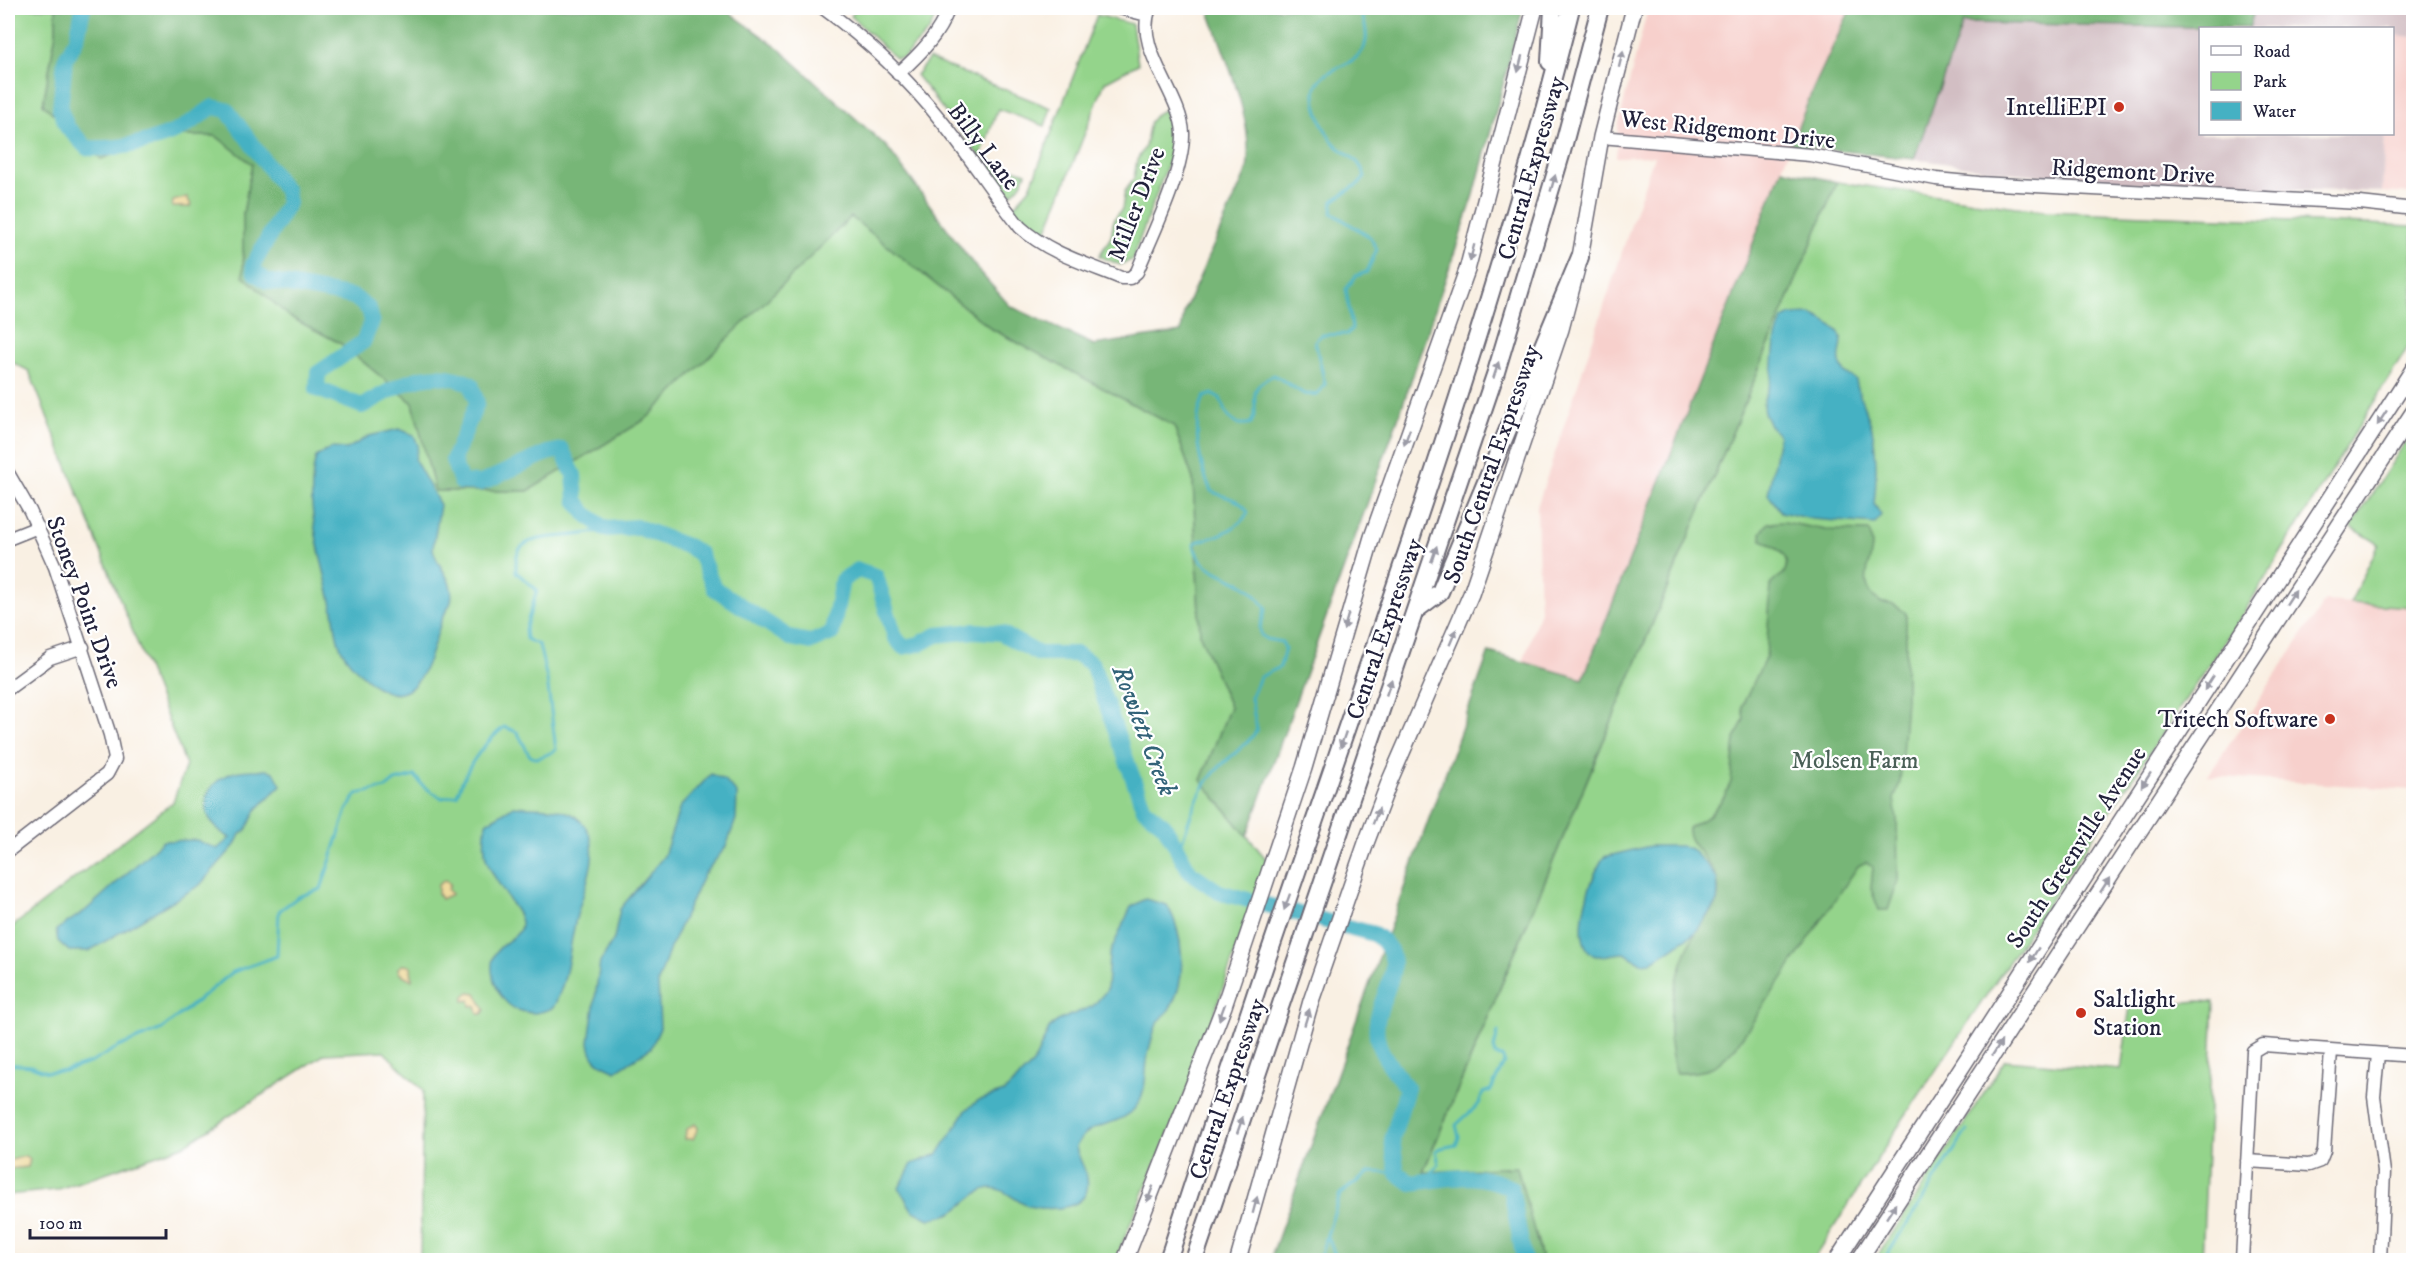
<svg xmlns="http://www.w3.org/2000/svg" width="2421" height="1268" font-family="'IM FELL DW Pica',serif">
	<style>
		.built { fill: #f7d0cc }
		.industrial { fill: #d2bec3 }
		.green { fill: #94d48b; stroke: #5b7b63; stroke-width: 1.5 }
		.forest { fill: #77b677; stroke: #4c6c59; stroke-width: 1.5 }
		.sand { fill: #eeda9e; stroke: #887e6c; stroke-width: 1.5 }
		.water { fill: #45b1c3; stroke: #346a7f; stroke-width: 1.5 }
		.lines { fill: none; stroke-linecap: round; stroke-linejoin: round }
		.stream { stroke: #45b1c3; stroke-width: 3 }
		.river { stroke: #45b1c3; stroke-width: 16 }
		.minor-casing { stroke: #6d6a76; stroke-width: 15 }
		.major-casing { stroke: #6d6a76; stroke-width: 18 }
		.highway-casing { stroke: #6d6a76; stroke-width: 20 }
		.minor { stroke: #fff; stroke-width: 12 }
		.major { stroke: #fff; stroke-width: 15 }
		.highway { stroke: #fff; stroke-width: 16 }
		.oneway { fill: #9c9ca7 }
		.poi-dot { fill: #c8321e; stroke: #fff; stroke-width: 2 }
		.labels { text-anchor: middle; stroke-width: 4.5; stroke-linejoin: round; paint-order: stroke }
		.poi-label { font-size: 24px; fill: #22223b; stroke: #fff; text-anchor: end }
		.street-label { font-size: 24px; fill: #22223b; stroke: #fff }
		.park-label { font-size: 24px; fill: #4a6057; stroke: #fff }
		.water-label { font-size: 26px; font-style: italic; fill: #326278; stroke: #fff }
	</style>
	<rect width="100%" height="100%" fill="#fff"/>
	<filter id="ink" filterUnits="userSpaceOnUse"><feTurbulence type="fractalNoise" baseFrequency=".0167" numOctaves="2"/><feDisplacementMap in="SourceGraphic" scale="12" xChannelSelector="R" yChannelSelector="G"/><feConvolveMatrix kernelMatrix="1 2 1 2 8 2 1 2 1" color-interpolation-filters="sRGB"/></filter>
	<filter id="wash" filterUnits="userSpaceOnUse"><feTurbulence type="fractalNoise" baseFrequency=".008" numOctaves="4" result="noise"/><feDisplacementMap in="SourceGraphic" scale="24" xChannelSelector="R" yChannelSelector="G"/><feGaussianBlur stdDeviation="1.35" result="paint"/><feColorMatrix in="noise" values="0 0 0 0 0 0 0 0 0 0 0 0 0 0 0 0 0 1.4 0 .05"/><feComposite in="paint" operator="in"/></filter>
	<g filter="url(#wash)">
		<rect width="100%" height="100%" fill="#f9f0e3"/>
		<path class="built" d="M1648,8H1851L1813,89L1583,679L1523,662L1540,611L1537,507L1654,156L1616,157L1618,126Z
			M2393,35L2413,37V194L2382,192L2385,134H2392Z
			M2325,601L2413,607V790L2208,776Z"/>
		<path class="industrial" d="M2255,8H2413V37L2393,35L2392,28H2200V134H2385L2382,192L2158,186L2004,172L1914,159L1963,23L2249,28Z"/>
		<path class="green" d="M8,8H56V32L43,104L101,159L166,136H216L252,164L243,214L290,317L340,343L413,403L435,491H528L646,419L851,216L992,329L1174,426L1193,479L1200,635L1230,707L1201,780L1267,860L1192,1078L1115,1260H420L423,1090L383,1051L325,1054L183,1146L56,1190L8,1195V930L173,802L186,765L29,371L8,360Z
			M857,8H939L929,31L903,58H895L851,16Z
			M1097,15L1132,24L1138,64L1105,82L1046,232L1040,236L1034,235L1014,213V206L1030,188Z
			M929,59L1051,108L1045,126L998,109L981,155L984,159L1026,173C1023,182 1018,189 1011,194L1003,186L916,75Z
			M1165,109L1171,134V155L1132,260L1120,265L1099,256L1111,237L1114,219L1122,209L1125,191L1134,178L1137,160L1145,147L1150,122L1156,114Z
			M1837,182L2046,211L2413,226V339L2243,614L1903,1119L1813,1260H1542L1536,1233L1423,1173Z
			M2413,430V607L2350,603L2379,544L2351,527Z
			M2200,1001L2214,1002L2202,1260H1875L2005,1060L2121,1070L2130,1006Z"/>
		<path class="forest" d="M56,8H723L776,46L887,147L977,269L1010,306L1094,345L1181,332L1184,312L1247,170C1255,120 1224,56 1208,8H1523L1474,195L1400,413L1247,836L1201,780L1230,707L1200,635L1193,479L1174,426L992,329L851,217L646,419L528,491H435L413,403L340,343L290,317L243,276V214L252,164L216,136H166L101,159L43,104L56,32Z
			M1851,8H2255L2249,28L1963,23L1914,159L1791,145L1813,89Z
			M1782,169L1837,182L1423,1172L1517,1167L1542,1260H1270L1489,652L1583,679Z
			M1784,522L1826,530L1869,531C1881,556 1850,582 1880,602C1884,604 1890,603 1894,605C1898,607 1903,611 1906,613V699L1900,782L1894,799L1897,819L1898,881L1888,910H1879L1871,889L1873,867L1866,862L1858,866L1737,1045C1715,1069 1710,1073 1677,1073C1660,1034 1676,967 1696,931C1701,922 1714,910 1717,901C1726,863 1685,849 1688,828L1709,816L1724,797L1731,782L1735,739L1744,719L1742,706L1766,657L1771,584C1774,580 1780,577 1783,574C1795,557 1774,546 1762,540L1761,533L1768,523Z"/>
		<path class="sand" d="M187,197L191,205L189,207H172L173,201Z
			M445,880L450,884L448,890L452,894L441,899L438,894V885Z
			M402,965L411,966L412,980L399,973L398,968Z
			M469,992L476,993L485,1010L482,1014H478L476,1006H471L470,1000L464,1001V996Z
			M695,1124L698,1128L693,1139H685L686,1130Z
			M25,1156L30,1159L28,1167L8,1169V1161Z"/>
		<path class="water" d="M1811,314C1865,338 1828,349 1844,371C1847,375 1852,377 1856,380C1858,398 1868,412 1872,429C1877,454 1877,479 1874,504L1881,515L1875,524L1812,519L1781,512L1768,494L1779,436C1771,428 1767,422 1764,412C1761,401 1767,394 1770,384C1776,360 1770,345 1783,319L1791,315Z
			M399,429L414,435L418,445L415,460L440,505L433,548C435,566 456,579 451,602C449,608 444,613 442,619C431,650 419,723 369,681C359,673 345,659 340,646C335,634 335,619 332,606C322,557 303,507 316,457L331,448L347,449L369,436Z
			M268,770L274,772L281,785L256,810L246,831L240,834L235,845L200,885L89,951H69L58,941L56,930L85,911L163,841L196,840L217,849L230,838C197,820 197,784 235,772C245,769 258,770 268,770Z
			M711,774L724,780L737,793L736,819L726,847L704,874L670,948L658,982L660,1028L651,1048L616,1071C600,1064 591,1061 589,1042L600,962L614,939L620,909L664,856L680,807Z
			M514,806C533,808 560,805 576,817C608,841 585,885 577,915C568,948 570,976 553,1008C540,1013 532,1015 518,1010C507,1006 499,995 495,984C480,939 522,945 521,923C521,916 515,909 511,903C491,869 480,865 486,823Z
			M1650,846H1682L1691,849L1707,865L1717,879L1718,891L1717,902L1695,933L1651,962L1641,963L1625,953C1616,952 1600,959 1593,955C1569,938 1591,875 1604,857Z
			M1145,899L1167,905C1183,932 1188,977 1171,1006C1168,1013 1161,1018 1157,1024C1154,1030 1152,1039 1150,1046C1143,1067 1150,1089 1135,1108C1119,1128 1087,1120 1076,1147C1078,1158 1085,1167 1087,1178C1093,1211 1050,1211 1028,1206C1016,1202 1004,1187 990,1188C975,1190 964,1207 951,1213C945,1216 936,1217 929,1219L912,1210L899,1188L912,1164L938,1154L966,1110L979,1100L1004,1092L1033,1064L1049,1029L1057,1021L1093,1006L1107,990L1109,955L1131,907Z"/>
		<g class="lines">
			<path class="stream" d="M1180,851C1186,827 1197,791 1214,773C1228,756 1246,748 1257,730L1251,698L1260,677L1280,667L1285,648L1282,642L1266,639L1261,635L1260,627L1266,608C1261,602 1256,595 1251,590C1234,575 1197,572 1194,544L1199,541C1217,537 1237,530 1248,513C1242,498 1224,498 1211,491C1199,465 1191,423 1204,397L1213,394L1220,398C1226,414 1231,429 1251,423C1263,403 1241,390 1274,375L1304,394L1317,395L1325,384L1315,341L1321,335L1347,334L1352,328L1346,289L1356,276L1367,272L1377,249L1370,237L1332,213L1333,201L1361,182L1365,177C1360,158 1347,156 1335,144C1325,134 1316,111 1315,97C1312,55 1390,78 1359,8
				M8,1064L31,1066L47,1072L64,1071L92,1062L118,1047L162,1029L233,972L277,956L279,911L298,897L321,889L347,810L357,794L386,788L395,781L415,776L424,787L442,798L457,795C466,767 481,746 504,727L517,732C532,755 525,767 556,750L547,679L539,645L526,639L525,630L537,590L516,572C516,562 515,551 524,545C541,533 581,539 605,529
				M1425,1181L1439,1164L1436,1151L1441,1148L1456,1145L1459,1137L1456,1125L1479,1104L1483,1093L1491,1090L1504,1063L1503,1058L1496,1055L1494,1048L1498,1032
				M1328,1237L1337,1260
				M1319,1260L1340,1194L1370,1172L1397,1173
				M1884,1260L1967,1130"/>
			<path class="river" d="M83,8L77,38L65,60L60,109L67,127L87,148C115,150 148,143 174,132C187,127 200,115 213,107L227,110L286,191L288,203L253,265L255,273L267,281L354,297L369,309L372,321L363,342L318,373L317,389L362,406C400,386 427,364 471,384L477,403L453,460L461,482L481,483L547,453L562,450L574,475L576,500L585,513L605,529L637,527L689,547L700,554L714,588L790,638L811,642L832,633L842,580L858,570L876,576L895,637L903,647L919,644L937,635L975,631L1001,633L1039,654H1077L1092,664L1144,809L1164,825L1190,872L1219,892L1374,934C1421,965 1364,1003 1379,1045C1384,1060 1398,1075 1407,1088L1392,1140L1397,1173L1411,1183C1448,1179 1476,1170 1511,1188L1524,1260"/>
		</g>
	</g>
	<g filter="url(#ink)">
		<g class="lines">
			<defs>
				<path id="minor" d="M823,8C867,40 909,80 943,123C970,157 993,193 1020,227C1048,253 1087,264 1121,278H1130L1137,272C1152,235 1184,172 1183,133C1181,94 1133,47 1150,8
					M1119,8L1147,15
					M898,74C921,53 938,36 949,8
					M1601,137L1810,155L1936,179L1979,183L2360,203L2414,209
					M8,473L30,511L55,567L110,735L115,759L107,774L8,851
					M8,539L38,527
					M8,689L50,658L83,647
					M2378,1054L2374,1097L2384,1172L2380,1260
					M2247,1161L2309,1165L2320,1161L2324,1151L2331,1051
					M2242,1260L2253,1051L2263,1045L2414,1056"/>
				<path id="major" d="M1125,1260L1224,1006L1304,768L1372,537L1467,270L1535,8
					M1238,1260L1311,1001L1366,843L1390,780L1471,594L1561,329L1580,257L1601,137L1634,8
					M1837,1260L2414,368
					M1859,1260L2414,411"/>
				<path id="highway" d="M1550,62L1553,8
					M1416,610L1440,592L1580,257
					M1168,1260C1200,1162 1232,1063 1265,965C1373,648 1489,333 1571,8
					M1194,1260L1496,372L1561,155L1600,8"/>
			</defs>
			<use href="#minor" class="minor-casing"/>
			<use href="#major" class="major-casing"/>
			<use href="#highway" class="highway-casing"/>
			<use href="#minor" class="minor"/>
			<use href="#major" class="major"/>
			<use href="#highway" class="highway"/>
		</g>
		<defs><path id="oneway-solid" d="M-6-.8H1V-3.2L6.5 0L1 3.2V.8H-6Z" transform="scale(1.5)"/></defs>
		<g class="oneway">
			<use href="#oneway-solid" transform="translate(1621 59) rotate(-76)"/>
			<use href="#oneway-solid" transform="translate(1520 64) rotate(104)"/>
			<use href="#oneway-solid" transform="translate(1553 183) rotate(-74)"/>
			<use href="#oneway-solid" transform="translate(1472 253) rotate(105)"/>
			<use href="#oneway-solid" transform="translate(1496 370) rotate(-72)"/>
			<use href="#oneway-solid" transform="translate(2382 418) rotate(123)"/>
			<use href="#oneway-solid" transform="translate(1407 437) rotate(110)"/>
			<use href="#oneway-solid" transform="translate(1434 554) rotate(-71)"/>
			<use href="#oneway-solid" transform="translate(2291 597) rotate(-57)"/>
			<use href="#oneway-solid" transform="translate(1346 622) rotate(106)"/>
			<use href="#oneway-solid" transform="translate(1453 637) rotate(-67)"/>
			<use href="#oneway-solid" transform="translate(2209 683) rotate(123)"/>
			<use href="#oneway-solid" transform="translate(1389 687) rotate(-71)"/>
			<use href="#oneway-solid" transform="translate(1343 740) rotate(109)"/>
			<use href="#oneway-solid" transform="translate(2146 780) rotate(123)"/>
			<use href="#oneway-solid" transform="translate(1376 816) rotate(-69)"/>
			<use href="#oneway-solid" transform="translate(2105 885) rotate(-57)"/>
			<use href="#oneway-solid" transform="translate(1287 902) rotate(110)"/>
			<use href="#oneway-solid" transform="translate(2034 955) rotate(122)"/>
			<use href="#oneway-solid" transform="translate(1222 1012) rotate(110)"/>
			<use href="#oneway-solid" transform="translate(1307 1017) rotate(-73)"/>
			<use href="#oneway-solid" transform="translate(1997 1048) rotate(-57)"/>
			<use href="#oneway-solid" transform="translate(1240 1125) rotate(-71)"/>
			<use href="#oneway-solid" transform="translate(1150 1194) rotate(111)"/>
			<use href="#oneway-solid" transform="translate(1255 1205) rotate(-75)"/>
			<use href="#oneway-solid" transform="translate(1891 1211) rotate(-57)"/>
		</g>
	</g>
	<g class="poi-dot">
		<circle cx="2119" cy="107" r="6"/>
		<circle cx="2330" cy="719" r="6"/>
		<circle cx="2081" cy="1013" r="6"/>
	</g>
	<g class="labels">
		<g class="poi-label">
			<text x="2107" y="115">IntelliEPI</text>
			<text x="2318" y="727">Tritech Software</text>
			<text x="2093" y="1007" text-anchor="start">Saltlight<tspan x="2093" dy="28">Station</tspan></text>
		</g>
		<g class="street-label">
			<text transform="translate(1728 129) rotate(6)" y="8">West Ridgemont Drive</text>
			<text transform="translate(984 146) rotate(53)" y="8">Billy Lane</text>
			<text transform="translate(1531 168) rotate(-74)" y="8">Central Expressway</text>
			<text transform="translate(2133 171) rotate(3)" y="8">Ridgemont Drive</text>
			<text transform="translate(1136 204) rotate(-69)" y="8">Miller Drive</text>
			<text transform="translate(1491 464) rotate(-71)" y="8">South Central Expressway</text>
			<text transform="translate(85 602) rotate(70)" y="8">Stoney Point Drive</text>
			<text transform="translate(1384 629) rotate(-71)" y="8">Central Expressway</text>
			<text transform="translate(2076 847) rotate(-57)" y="8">South Greenville Avenue</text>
			<text transform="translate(1227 1089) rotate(-71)" y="8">Central Expressway</text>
		</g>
		<g class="park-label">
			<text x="1855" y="768">Molsen Farm</text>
		</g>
		<g class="water-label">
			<text transform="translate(1145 730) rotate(69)" y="9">Rowlett Creek</text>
		</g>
	</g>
	<rect width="2421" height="1268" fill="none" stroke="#fff" stroke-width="30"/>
	<rect x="2199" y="27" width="195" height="108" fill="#ffffff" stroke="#a7a7b1" stroke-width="1.5"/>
	<rect x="2211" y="46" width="30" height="9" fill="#ffffff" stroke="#a7a7b1" stroke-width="1.5"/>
	<text x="2253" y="57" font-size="18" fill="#22223b">Road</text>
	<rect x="2211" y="72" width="30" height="18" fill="#94d48b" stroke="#a7a7b1" stroke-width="1.5"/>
	<text x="2253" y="87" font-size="18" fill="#22223b">Park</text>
	<rect x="2211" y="102" width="30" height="18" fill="#45b1c3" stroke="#a7a7b1" stroke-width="1.5"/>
	<text x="2253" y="117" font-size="18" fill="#22223b">Water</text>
	<path d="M30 1229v9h136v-9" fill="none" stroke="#22223b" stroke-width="3"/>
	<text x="39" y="1229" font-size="18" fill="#22223b" stroke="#ffffff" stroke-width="4.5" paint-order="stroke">100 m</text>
</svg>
